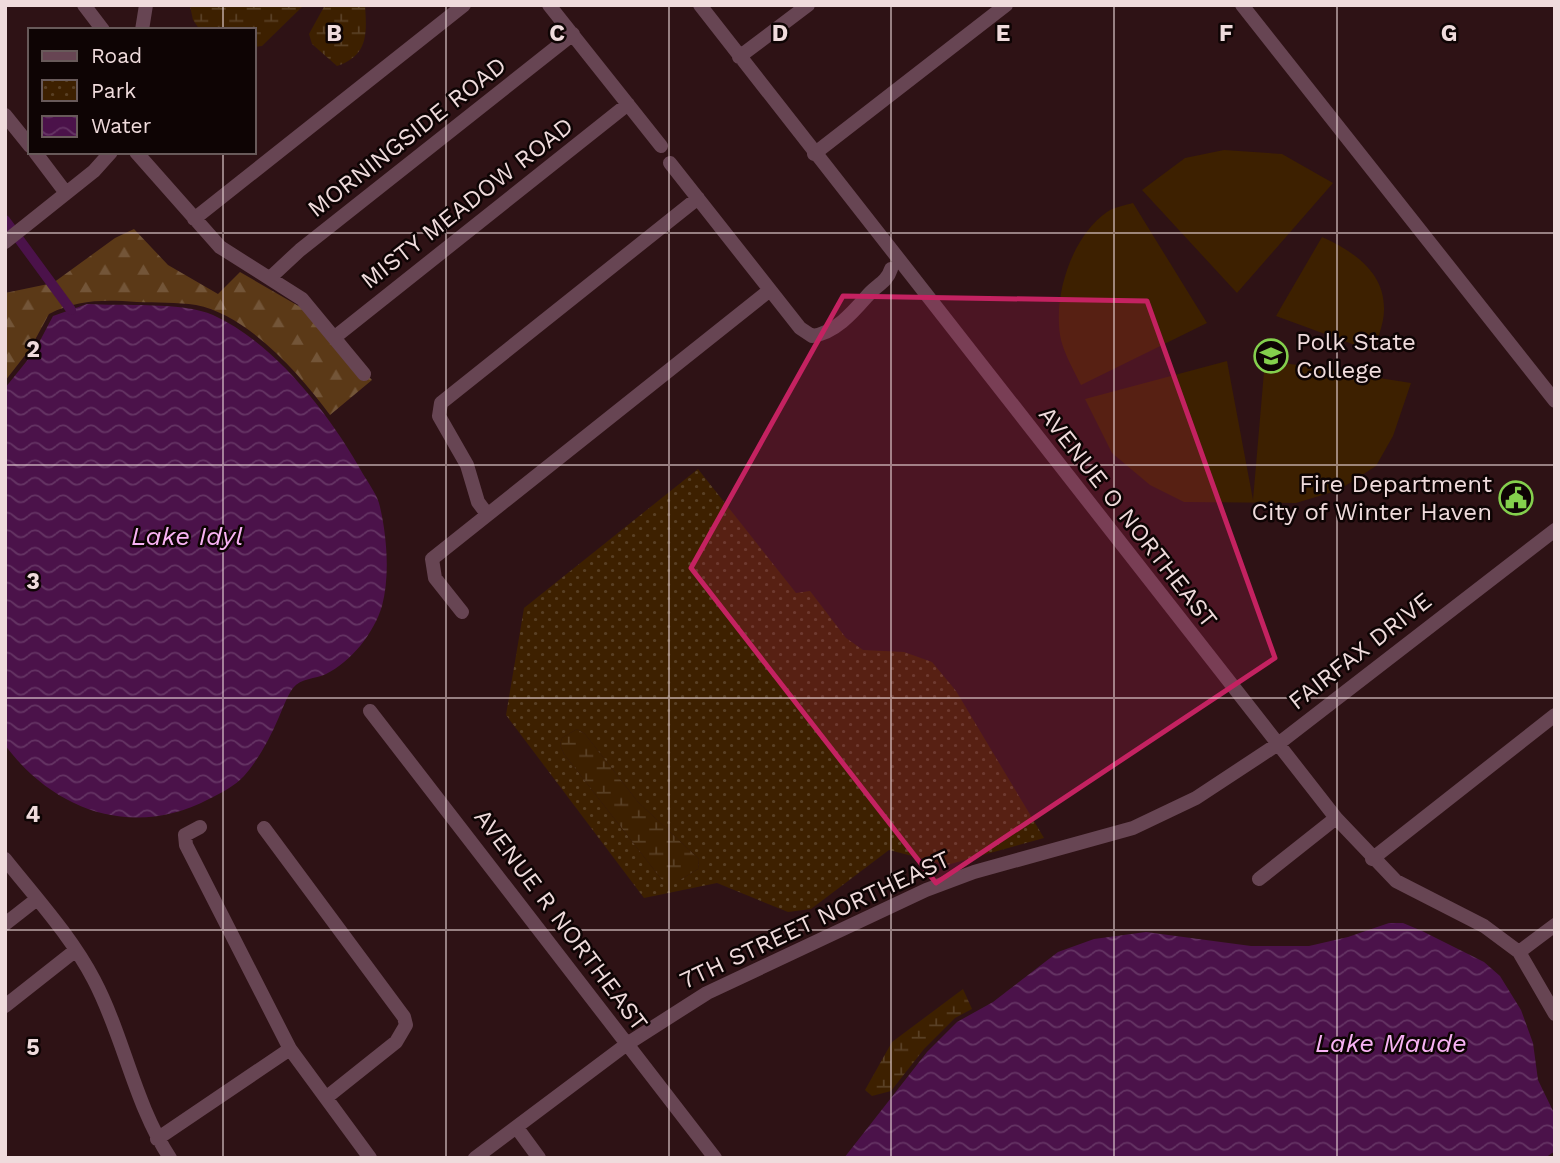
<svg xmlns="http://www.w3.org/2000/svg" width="1560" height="1163" font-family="'Work Sans',sans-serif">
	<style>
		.forest { fill: url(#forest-firs) }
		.wetland { fill: url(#wetland-marsh) }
		.park { fill: url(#park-dots); fill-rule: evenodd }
		.pitch { fill: #3d2000 }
		.water { fill: url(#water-waves) }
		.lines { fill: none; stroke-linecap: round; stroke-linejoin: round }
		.canal { stroke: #4b124a; stroke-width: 10 }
		.minor { stroke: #674553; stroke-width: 14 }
		.marked { fill: #c42261; fill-opacity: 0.2; stroke: #c42261; stroke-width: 5; stroke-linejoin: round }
		.grid { fill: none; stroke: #efdbdc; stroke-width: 2; stroke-opacity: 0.55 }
		.labels { text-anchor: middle; stroke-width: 5; stroke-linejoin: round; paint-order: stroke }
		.street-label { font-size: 24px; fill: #efdbdc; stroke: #0e0404 }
		.poi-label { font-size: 24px; fill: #efdbdc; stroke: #0e0404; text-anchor: start }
		.water-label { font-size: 26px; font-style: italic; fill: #f8b3f4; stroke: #0e0404 }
		.grid-label { font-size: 23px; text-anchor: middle; font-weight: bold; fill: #efdbdc; stroke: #0e0404; stroke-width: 5; stroke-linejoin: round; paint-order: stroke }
	</style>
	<defs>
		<pattern id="forest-firs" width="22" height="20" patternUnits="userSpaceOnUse" patternTransform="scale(1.75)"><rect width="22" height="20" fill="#5b3917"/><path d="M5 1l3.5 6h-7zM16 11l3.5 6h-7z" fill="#735538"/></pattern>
		<pattern id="wetland-marsh" width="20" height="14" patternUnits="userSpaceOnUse" patternTransform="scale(1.75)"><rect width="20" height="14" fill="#3d2000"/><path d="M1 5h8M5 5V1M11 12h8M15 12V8" fill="none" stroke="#594025"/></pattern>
		<pattern id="park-dots" width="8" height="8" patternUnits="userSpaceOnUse" patternTransform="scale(1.75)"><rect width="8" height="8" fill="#3d2000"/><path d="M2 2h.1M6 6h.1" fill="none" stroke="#594025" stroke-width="1.8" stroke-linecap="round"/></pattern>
		<pattern id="water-waves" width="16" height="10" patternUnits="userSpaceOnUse" patternTransform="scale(1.75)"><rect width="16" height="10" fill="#4b124a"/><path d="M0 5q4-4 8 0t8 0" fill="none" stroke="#653464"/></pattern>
	</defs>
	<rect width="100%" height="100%" fill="#2e1215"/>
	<path class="forest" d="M134,229L168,265L218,294L240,272L302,308L372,380L330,415C300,374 248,315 196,305C177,302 156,303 137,302C105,300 79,299 49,314L30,349L5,381V293L53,283L115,238Z"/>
	<path class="wetland" d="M304,5L262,46L254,47V30H200L193,20L190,6Z
		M325,5H365C367,35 368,55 337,66L312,44L309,34Z
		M577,729L585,734L638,802L699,859L698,869L680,880H662L564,754L560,745L562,738Z
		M963,989L972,1009L955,1018L924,1049L891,1091L872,1096L865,1090L892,1042Z"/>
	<path class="park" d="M698,469L796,593L810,591L846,638L863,650L904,652L932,662L956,691L1044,838L947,865L889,850L811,909L788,912L717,883L644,898L506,715L524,608ZM577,729L585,734L638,802L699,859L698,869L680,880H662L564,754L560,745L562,738Z"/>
	<path class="pitch" d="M1224,150L1282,154L1333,183L1237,293L1142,190L1185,158Z
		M1133,203L1207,323L1081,385C1074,371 1065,355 1061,340C1052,298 1071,237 1107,212C1114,207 1126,205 1133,203Z
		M1322,237C1353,251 1385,272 1384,310C1384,324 1377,339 1374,352L1276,316Z
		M1265,360L1411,383L1393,436L1376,466L1339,490L1296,503L1184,502L1150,485L1112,453L1085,399L1227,361L1253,500Z"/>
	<path class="water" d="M87,304C120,306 185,302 213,315C275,343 331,416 363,474C369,484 378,496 380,507C387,537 390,576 382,606C374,633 351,662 326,674C315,679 301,678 293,688C287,696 283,708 279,717C270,738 259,759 244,776C235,786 221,793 209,799C133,839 54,811 5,745V388L34,352L53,316Z
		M1389,923H1403L1422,931L1484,962L1500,976L1521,1010L1533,1043L1538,1080L1555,1115V1151L1545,1158H844L927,1052L957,1022L993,1002L1058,952L1094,939L1146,932L1251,946H1309L1348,937Z"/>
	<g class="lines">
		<path class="canal" d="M5,220L71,310"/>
		<path class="minor" d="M84,5L103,30
			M549,5L661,146
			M700,5L1336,818L1396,881L1484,926L1519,952L1555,1014
			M1242,5L1555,401
			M142,30L146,5
			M739,57L808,5
			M5,115L30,146
			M35,152L66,193
			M136,152L220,247L302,299L364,374
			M814,154L1006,5
			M670,163L800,328L812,336C836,333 854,311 869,294C877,285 887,282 891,269
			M194,219L464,5
			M5,242L94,171L111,152
			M271,277L300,250L573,34
			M335,337L628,104
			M487,514L478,502L467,465L439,416L441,403L698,198
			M462,612L435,578L432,559L770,290
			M370,711L715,1158
			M200,827L185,835L186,845L290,1049L370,1158
			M264,828L404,1017L406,1025L396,1042L327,1097
			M5,859C36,898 71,936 94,980C124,1037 134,1103 170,1158
			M1372,859L1555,715
			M1259,879L1336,818
			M5,924L37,899
			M1519,952L1555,925
			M5,1006L76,950
			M517,1128L539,1158
			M157,1139L290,1049
			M475,1158L627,1044L707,993L926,890L974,872L1133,828L1196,798L1278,744L1555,530"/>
	</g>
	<path class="marked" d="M843,296L1147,301L1275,658L936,883L691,568Z"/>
	<path class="grid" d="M223,5V30M446,5V1158M669,5V1158M891,5V1158M1114,5V1158M1337,5V1158M223,152V1158M5,233H1555M5,465H1555M5,698H1555M5,930H1555"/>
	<defs>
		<symbol id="university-ring" viewBox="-11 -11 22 22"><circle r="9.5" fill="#0e0404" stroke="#84cf4d" stroke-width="1.5"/><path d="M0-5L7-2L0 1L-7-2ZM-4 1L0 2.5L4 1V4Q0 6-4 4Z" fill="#84cf4d"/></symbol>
		<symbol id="civic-ring" viewBox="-11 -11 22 22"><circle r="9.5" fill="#0e0404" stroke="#84cf4d" stroke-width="1.5"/><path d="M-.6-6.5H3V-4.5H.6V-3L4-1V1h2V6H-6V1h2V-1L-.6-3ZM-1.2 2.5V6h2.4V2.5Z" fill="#84cf4d"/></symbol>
	</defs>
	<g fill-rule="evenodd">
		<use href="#university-ring" x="1252" y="337" width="38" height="38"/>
		<use href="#civic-ring" x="1497" y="479" width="38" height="38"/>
	</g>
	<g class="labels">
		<g class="street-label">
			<text transform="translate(407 137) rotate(-38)" y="8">MORNINGSIDE ROAD</text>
			<text transform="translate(467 203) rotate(-38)" y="8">MISTY MEADOW ROAD</text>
			<text transform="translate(1128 517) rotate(52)" y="8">AVENUE O NORTHEAST</text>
			<text transform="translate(1360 651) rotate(-38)" y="8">FAIRFAX DRIVE</text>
			<text transform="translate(561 920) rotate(53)" y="8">AVENUE R NORTHEAST</text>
			<text transform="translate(815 920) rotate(-25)" y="8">7TH STREET NORTHEAST</text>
		</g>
		<g class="poi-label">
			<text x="1296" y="350">Polk State<tspan x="1296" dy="28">College</tspan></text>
			<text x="1492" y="492" text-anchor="end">Fire Department<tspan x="1492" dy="28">City of Winter Haven</tspan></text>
		</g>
		<g class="water-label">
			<text x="187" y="545">Lake Idyl</text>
			<text x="1391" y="1052">Lake Maude</text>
		</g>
	</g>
	<g class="grid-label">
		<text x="334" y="41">B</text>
		<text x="557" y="41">C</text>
		<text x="780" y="41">D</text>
		<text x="1003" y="41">E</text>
		<text x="1226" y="41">F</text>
		<text x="1449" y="41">G</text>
		<text x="33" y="357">2</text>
		<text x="33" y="589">3</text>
		<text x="33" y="822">4</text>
		<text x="33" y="1055">5</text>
	</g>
	<rect width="1560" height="1163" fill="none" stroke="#efdbdc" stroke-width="14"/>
	<rect x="28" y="28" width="228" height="126" fill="#0e0404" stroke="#685a5a" stroke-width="2"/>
	<rect x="42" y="51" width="35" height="10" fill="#674553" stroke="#685a5a" stroke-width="2"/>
	<text x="91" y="63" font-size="21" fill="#efdbdc">Road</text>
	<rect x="42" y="80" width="35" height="21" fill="url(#park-dots)" stroke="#685a5a" stroke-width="2"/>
	<text x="91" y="98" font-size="21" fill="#efdbdc">Park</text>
	<rect x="42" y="116" width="35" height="21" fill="url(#water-waves)" stroke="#685a5a" stroke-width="2"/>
	<text x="91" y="133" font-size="21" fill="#efdbdc">Water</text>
</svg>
